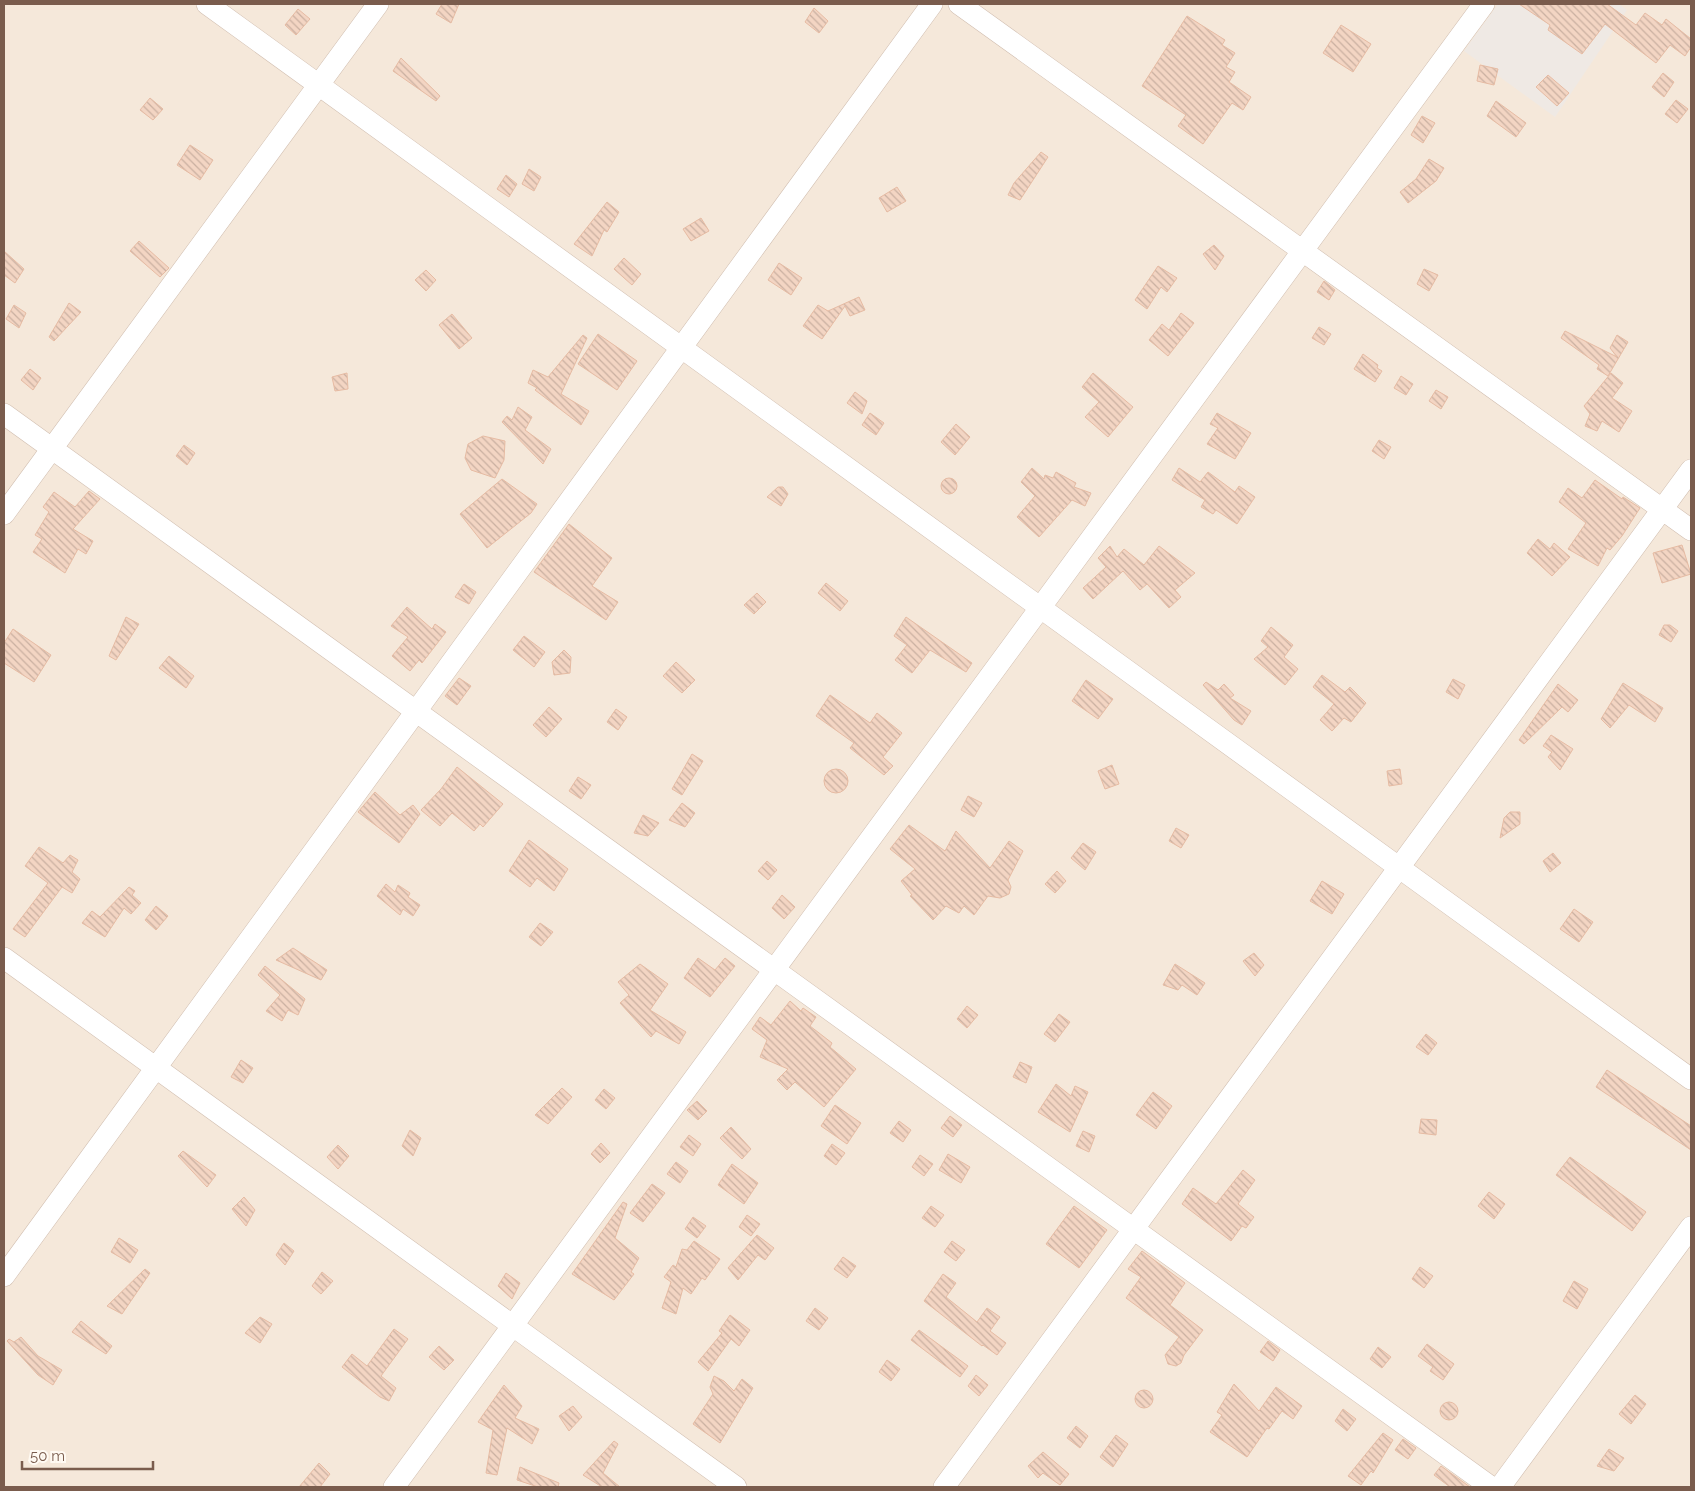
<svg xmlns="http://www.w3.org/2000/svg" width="1695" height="1491" font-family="Raleway,sans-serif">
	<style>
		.residential { fill: #f5e8da }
		.industrial { fill: #efe9e4 }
		.building { fill: url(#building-back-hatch); stroke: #e6bba3 }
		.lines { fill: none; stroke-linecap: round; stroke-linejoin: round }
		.minor-casing { stroke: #d1beb0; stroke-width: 22 }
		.minor { stroke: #fff; stroke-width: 21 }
	</style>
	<defs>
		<pattern id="building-back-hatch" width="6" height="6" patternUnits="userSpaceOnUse" patternTransform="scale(1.25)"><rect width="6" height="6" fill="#f3d5c3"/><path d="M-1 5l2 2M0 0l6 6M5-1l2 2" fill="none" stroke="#cab0a1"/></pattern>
	</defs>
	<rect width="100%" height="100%" fill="#fdf6ec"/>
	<path class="residential" d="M4,4H1691V1487H4Z"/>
	<path class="industrial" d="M1498,4H1619L1627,10L1555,117L1464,51Z"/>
	<path class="building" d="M442,4H459L451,23L436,14Z
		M1519,4H1607L1636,25L1645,13L1662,25L1666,19L1691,39V47L1685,56L1670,45L1656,63L1605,24L1582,54L1548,30L1550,25Z
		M814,8L828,21L819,33L805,22Z
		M298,9L310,19L296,35L285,25Z
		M1187,16L1225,40L1222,45L1235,53L1226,67L1235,72L1229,82L1251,97L1243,110L1232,103L1203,144L1178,126L1186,115L1142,86Z
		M1341,25L1371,44L1353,72L1323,53Z
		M401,58L440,96L436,101L393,71Z
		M1480,65L1498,69L1494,85L1477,81Z
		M1663,73L1674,82L1664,97L1652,87Z
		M1548,75L1569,93L1557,106L1536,87Z
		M150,98L163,109L153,120L140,110Z
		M1676,100L1688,109L1677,123L1665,114Z
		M1496,101L1526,123L1516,137L1487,116Z
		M1422,116L1435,123L1423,143L1411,135Z
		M190,145L213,160L200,180L177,165Z
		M1041,152L1048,157L1020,200L1008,195L1014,183Z
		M1429,159L1444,168L1436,181L1408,203L1400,192L1416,179Z
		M529,169L541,177L534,191L522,184Z
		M506,175L517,184L509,197L497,189Z
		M897,187L906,201L887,212L879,198Z
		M607,202L619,212L607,232L604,230L592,256L574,244Z
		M701,218L709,231L691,241L683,229Z
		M139,241L169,268L160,277L130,251Z
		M1214,245L1224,256L1215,270L1203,254Z
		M4,251L24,269L15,283L4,275Z
		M624,258L641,274L632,285L614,269Z
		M779,263L802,278L791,295L768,280Z
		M1158,266L1177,278L1167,292L1161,287L1147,309L1135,300Z
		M1424,269L1438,275L1429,291L1417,284Z
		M426,270L436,280L426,291L415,280Z
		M1324,281L1335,290L1329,300L1317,292Z
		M859,297L865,310L850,316L845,306L822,339L803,326L818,305L828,311Z
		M69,303L81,312L54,341L49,337Z
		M14,305L26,313L19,328L6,319Z
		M1181,313L1194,323L1168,356L1149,340L1162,324L1169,330Z
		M452,314L472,338L459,349L439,325Z
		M1319,327L1331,334L1324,345L1312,338Z
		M1565,331L1617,357L1610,348L1617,335L1628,342L1608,376L1597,369L1599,365L1561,338Z
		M598,334L637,361L617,390L578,364Z
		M583,335L587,338L561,394L589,411L581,425L535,390L537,388L528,383L533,370L548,377Z
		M1363,354L1378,365L1377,368L1382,371L1375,382L1354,369Z
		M30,369L41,378L33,390L21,380Z
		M347,373L348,389L335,391L332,377Z
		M1093,373L1133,407L1108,437L1085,417L1099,402L1082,387Z
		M1611,373L1623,383L1612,398L1632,411L1619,432L1602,421L1597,431L1585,426L1590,414L1584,406Z
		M1401,376L1413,384L1406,395L1394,388Z
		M1436,390L1448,397L1441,409L1429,401Z
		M855,392L867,401L862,414L847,403Z
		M518,407L532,417L525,430L551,449L543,464L502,422L507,416L512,420Z
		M870,413L884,423L876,435L862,425Z
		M1217,413L1251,433L1235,459L1207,444L1218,428L1210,424Z
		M956,424L970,437L955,455L941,442Z
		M483,436L505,441L504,460L495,478L471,470L465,458L468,444Z
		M1379,440L1391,447L1384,459L1372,451Z
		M184,445L195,453L187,465L176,456Z
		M1032,468L1044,479L1045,475L1053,478L1056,472L1076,483L1074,487L1091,493L1085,506L1072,500L1039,537L1017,517L1035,496L1021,482Z
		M1179,468L1200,482L1208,472L1235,492L1239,486L1255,497L1237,524L1216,510L1213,514L1201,507L1205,500L1172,480Z
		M941 486a8 8 0 1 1 16 0a8 8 0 1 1-16 0Z
		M502,479L537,504L531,513L487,548L460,514Z
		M1595,480L1622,499L1623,497L1640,508L1622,536L1610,550L1607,548L1598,566L1568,549L1586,523L1559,502L1568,488L1582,498Z
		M778,487H783L788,494L781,506L767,497Z
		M89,491L100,499L73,529L93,541L86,554L78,549L65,573L33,552L42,539L35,535L49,512L43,507L54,492L75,507Z
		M569,524L612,558L592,586L618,602L606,620L534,572Z
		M1538,539L1550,549L1554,543L1570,557L1552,576L1527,553Z
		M1682,545L1691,574L1662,583L1653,553Z
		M1110,546L1117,557L1124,549L1144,565L1159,546L1195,573L1175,590L1181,597L1169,608L1147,584L1140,590L1123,571L1093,599L1083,588L1106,567L1098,558Z
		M826,583L848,601L840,611L818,593Z
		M464,584L476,592L469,604L455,597Z
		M757,593L766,602L754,614L744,605Z
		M407,607L432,629L435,624L446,632L422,663L419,660L410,671L392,656L408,637L391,626Z
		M126,617L139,624L116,660L109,656Z
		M906,617L972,663L966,672L930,650L912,673L895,660L907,645L894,636Z
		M1664,625H1670L1678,631L1671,642L1659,635Z
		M1271,627L1293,645L1284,657L1298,669L1285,685L1254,659L1268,647L1261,641Z
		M13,629L51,655L34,682L4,663V643Z
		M524,636L545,652L534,667L513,650Z
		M564,650L571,657L570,673L554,675L552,662Z
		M169,656L194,676L186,688L159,668Z
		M676,662L695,680L682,693L663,676Z
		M1322,675L1345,692L1350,687L1366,703L1351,722L1344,718L1332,731L1320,720L1334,704L1313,687Z
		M459,678L471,686L457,705L445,696Z
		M1453,679L1465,685L1458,699L1446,692Z
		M1086,680L1113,699L1098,719L1072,701Z
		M1206,682L1218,690L1224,684L1234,695L1230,698L1251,711L1242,725L1234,720L1203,685Z
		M1623,683L1663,708L1655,722L1629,705L1610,728L1601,719Z
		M1558,684L1578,700L1568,712L1562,707L1524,744L1519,740Z
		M830,695L870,723L877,713L902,733L883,757L893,766L884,775L850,748L854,743L816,716Z
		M549,707L562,719L546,737L533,725Z
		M616,709L627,717L618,730L607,722Z
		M1551,735L1573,749L1560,770L1548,757L1552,752L1543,746Z
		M692,754L703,761L682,795L672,789Z
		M1112,765L1119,784L1105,789L1098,771Z
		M457,767L503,804L483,827L480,824L474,831L452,813L440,826L421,810L441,789Z
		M1400,769L1402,784L1389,786L1387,771Z
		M824 781a12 12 0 1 1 24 0a12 12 0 1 1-24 0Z
		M578,777L591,785L581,799L569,791Z
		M375,792L400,815L413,805L420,814L399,843L358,812Z
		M968,796L982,803L974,817L961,810Z
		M682,803L695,813L685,827L669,820Z
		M1510,812H1520V824L1500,838L1504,818Z
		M643,815L659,823L648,836L634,833Z
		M909,825L945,851L956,831L990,868L1009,841L1023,851L1008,880L1011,887L1009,894L1000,898L988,896L974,915L964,906L959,913L946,906L933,920L910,896L912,895L901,881L915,869L890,849Z
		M1176,828L1189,835L1181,848L1169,841Z
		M529,840L568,869L554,891L537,878L530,887L509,871Z
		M1083,843L1096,852L1085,870L1071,858Z
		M39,847L63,863L70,855L78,860L72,872L80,879L72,893L62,887L25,937L13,929L48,883L25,866Z
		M1553,853L1561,863L1550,872L1543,861Z
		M767,861L777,870L768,880L758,871Z
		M1057,871L1066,881L1055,893L1045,884Z
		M1322,881L1344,894L1332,914L1310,901Z
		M386,884L395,892L398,885L410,893L408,897L420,905L413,916L403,909L400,915L377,896Z
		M129,887L135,891L132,895L141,903L131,914L124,908L105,937L82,923L92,911L100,917Z
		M782,895L795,907L784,919L772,908Z
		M156,906L168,916L156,930L145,920Z
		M1574,909L1593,922L1579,942L1560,929Z
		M540,923L553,932L541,946L529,937Z
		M293,948L327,970L321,980L276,960Z
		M1254,953L1264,965L1255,976L1243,961Z
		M698,958L715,970L725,958L735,966L710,997L684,978Z
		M640,964L668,984L650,1010L686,1032L679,1044L656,1031L651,1037L620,1003L629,995L618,982Z
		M1175,964L1205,983L1197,995L1182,985L1178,990L1163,985Z
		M265,966L305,999L298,1015L288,1010L282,1021L266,1011L280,995L258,975Z
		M790,1001L801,1011L803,1008L816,1017L810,1026L832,1043L830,1047L856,1069L824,1107L795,1082L787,1090L777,1080L788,1069L760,1057L767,1040L752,1029L760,1017L771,1025Z
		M967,1006L978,1015L967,1028L957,1019Z
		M1059,1014L1070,1022L1055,1042L1044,1034Z
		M1426,1034L1437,1043L1428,1055L1416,1047Z
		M241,1060L253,1068L243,1083L231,1077Z
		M1020,1062L1032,1067L1026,1083L1013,1077Z
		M1607,1070L1691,1126V1150L1596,1087Z
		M1056,1084L1071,1096L1075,1086L1088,1092L1070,1132L1038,1112Z
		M562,1088L572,1097L548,1124L535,1115Z
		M604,1089L615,1098L606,1109L595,1100Z
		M1153,1092L1172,1106L1156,1129L1136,1115Z
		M697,1101L707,1111L698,1120L687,1110Z
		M835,1105L861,1123L847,1144L821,1126Z
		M950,1116L962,1125L953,1137L941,1128Z
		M1421,1119L1437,1120L1436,1135L1419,1133Z
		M899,1121L911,1130L903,1142L890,1133Z
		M731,1127L751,1149L742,1159L720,1138Z
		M410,1130L421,1138L413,1156L402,1146Z
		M1083,1131L1095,1136L1089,1152L1076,1146Z
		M689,1135L701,1144L693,1156L680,1147Z
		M601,1143L610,1153L600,1163L591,1154Z
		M832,1144L845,1153L836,1165L824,1156Z
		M338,1145L349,1156L338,1169L327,1157Z
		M183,1151L216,1175L207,1187L178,1156Z
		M948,1154L970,1167L961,1183L939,1170Z
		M920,1155L933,1164L924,1176L912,1167Z
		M1570,1157L1646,1212L1632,1231L1556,1175Z
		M676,1162L688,1171L680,1183L667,1174Z
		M732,1164L758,1183L744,1204L718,1185Z
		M1243,1170L1255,1180L1238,1204L1254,1217L1246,1228L1242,1226L1231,1241L1182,1204L1193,1188L1216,1204Z
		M652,1184L665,1193L643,1222L630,1213Z
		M1489,1192L1505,1204L1494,1219L1478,1206Z
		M244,1197L255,1210L246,1226L232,1209Z
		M623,1202L627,1204L615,1238L639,1258L631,1272L634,1274L614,1300L572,1274Z
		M931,1206L944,1215L935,1227L922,1218Z
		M1074,1206L1107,1230L1079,1268L1046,1244Z
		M747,1215L760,1224L751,1236L739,1227Z
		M693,1217L706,1226L697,1238L685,1229Z
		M757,1235L774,1248L765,1260L758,1255L738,1280L728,1268Z
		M119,1238L138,1250L130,1263L111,1252Z
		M694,1241L720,1259L705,1280L702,1278L691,1294L683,1288L676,1314L662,1308L671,1282L664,1277L673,1265L676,1267L682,1249L687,1250Z
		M952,1241L965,1250L956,1261L944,1252Z
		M284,1243L294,1251L285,1265L276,1255Z
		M1142,1251L1185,1283L1170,1305L1203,1330L1184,1355L1181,1363L1176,1366L1168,1364L1165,1355L1179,1337L1126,1298L1141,1277L1128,1269Z
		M843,1257L856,1266L847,1278L834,1269Z
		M1420,1267L1433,1276L1424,1288L1412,1279Z
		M145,1269L150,1273L122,1314L107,1306Z
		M322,1272L333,1281L321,1294L312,1286Z
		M506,1273L520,1283L512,1299L498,1286Z
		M943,1274L956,1283L946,1297L977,1322L987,1308L1000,1317L990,1331L1006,1343L997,1355L983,1345L982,1346L924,1301Z
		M1574,1281L1588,1289L1577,1309L1563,1301Z
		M815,1308L828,1318L819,1330L806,1321Z
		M730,1315L750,1330L739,1346L731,1339L708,1371L698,1362L722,1333L719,1331Z
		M260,1317L272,1324L260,1343L245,1333Z
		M81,1321L112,1346L106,1354L72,1332Z
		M394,1329L408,1339L381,1376L396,1388L389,1401L380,1397L342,1367L352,1354L367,1366Z
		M919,1330L968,1366L960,1377L911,1340Z
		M21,1337L38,1356L62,1370L53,1385L38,1375L7,1341L9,1339L14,1342Z
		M1268,1341L1280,1350L1273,1361L1260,1352Z
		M1427,1344L1454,1364L1443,1380L1430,1371L1433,1367L1418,1356Z
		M439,1346L454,1360L444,1370L429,1357Z
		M1378,1347L1391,1357L1382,1368L1370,1359Z
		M887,1360L900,1369L891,1381L879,1372Z
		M976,1375L988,1385L979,1396L968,1386Z
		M714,1376L724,1381L734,1391L742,1379L753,1388L720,1443L693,1424L713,1394L710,1387Z
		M1234,1384L1259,1411L1276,1387L1302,1406L1293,1419L1282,1411L1269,1429L1267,1428L1247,1457L1210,1432L1222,1415L1217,1412Z
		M504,1385L522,1406L515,1418L539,1429L532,1444L507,1428L497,1475L486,1473L493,1430L478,1422Z
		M1135 1399a9 9 0 1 1 18 0a9 9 0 1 1-18 0Z
		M1635,1395L1646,1404L1631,1424L1619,1414Z
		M1440 1411a9 9 0 1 1 18 0a9 9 0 1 1-18 0Z
		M573,1406L582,1417L569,1431L559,1416Z
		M1343,1409L1356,1419L1347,1431L1335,1421Z
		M1076,1426L1088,1436L1080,1448L1067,1438Z
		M1383,1433L1393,1440L1373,1473L1371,1471L1361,1485L1348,1476Z
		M1116,1435L1128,1444L1113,1467L1100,1457Z
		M1403,1439L1416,1448L1408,1459L1395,1450Z
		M614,1441L618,1444L603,1473L620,1487H602L583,1475Z
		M1609,1449L1624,1458L1614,1471L1597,1466Z
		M1043,1452L1069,1474L1060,1485L1043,1473L1038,1478L1028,1466Z
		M319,1463L330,1474L320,1487H299Z
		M1441,1466L1470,1487H1450L1434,1475Z
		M520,1467L559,1483L558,1487H538L517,1480Z"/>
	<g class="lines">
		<defs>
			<path id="minor" d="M207,4L1691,1079
				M959,4L1691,530
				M4,414L1491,1487
				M4,514L378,4
				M4,958L736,1487
				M4,1276L932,4
				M394,1487L1484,4
				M944,1487L1691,470
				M1500,1487L1691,1227"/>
		</defs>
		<use href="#minor" class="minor-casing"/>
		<use href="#minor" class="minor"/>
	</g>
	<rect width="1695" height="1491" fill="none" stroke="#7a5c4d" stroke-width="10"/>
	<path d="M22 1461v8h131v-8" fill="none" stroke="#7a5c4d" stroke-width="2.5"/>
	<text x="30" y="1461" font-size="15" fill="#7a5c4d" stroke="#fffaf3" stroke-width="4" paint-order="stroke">50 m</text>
</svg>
